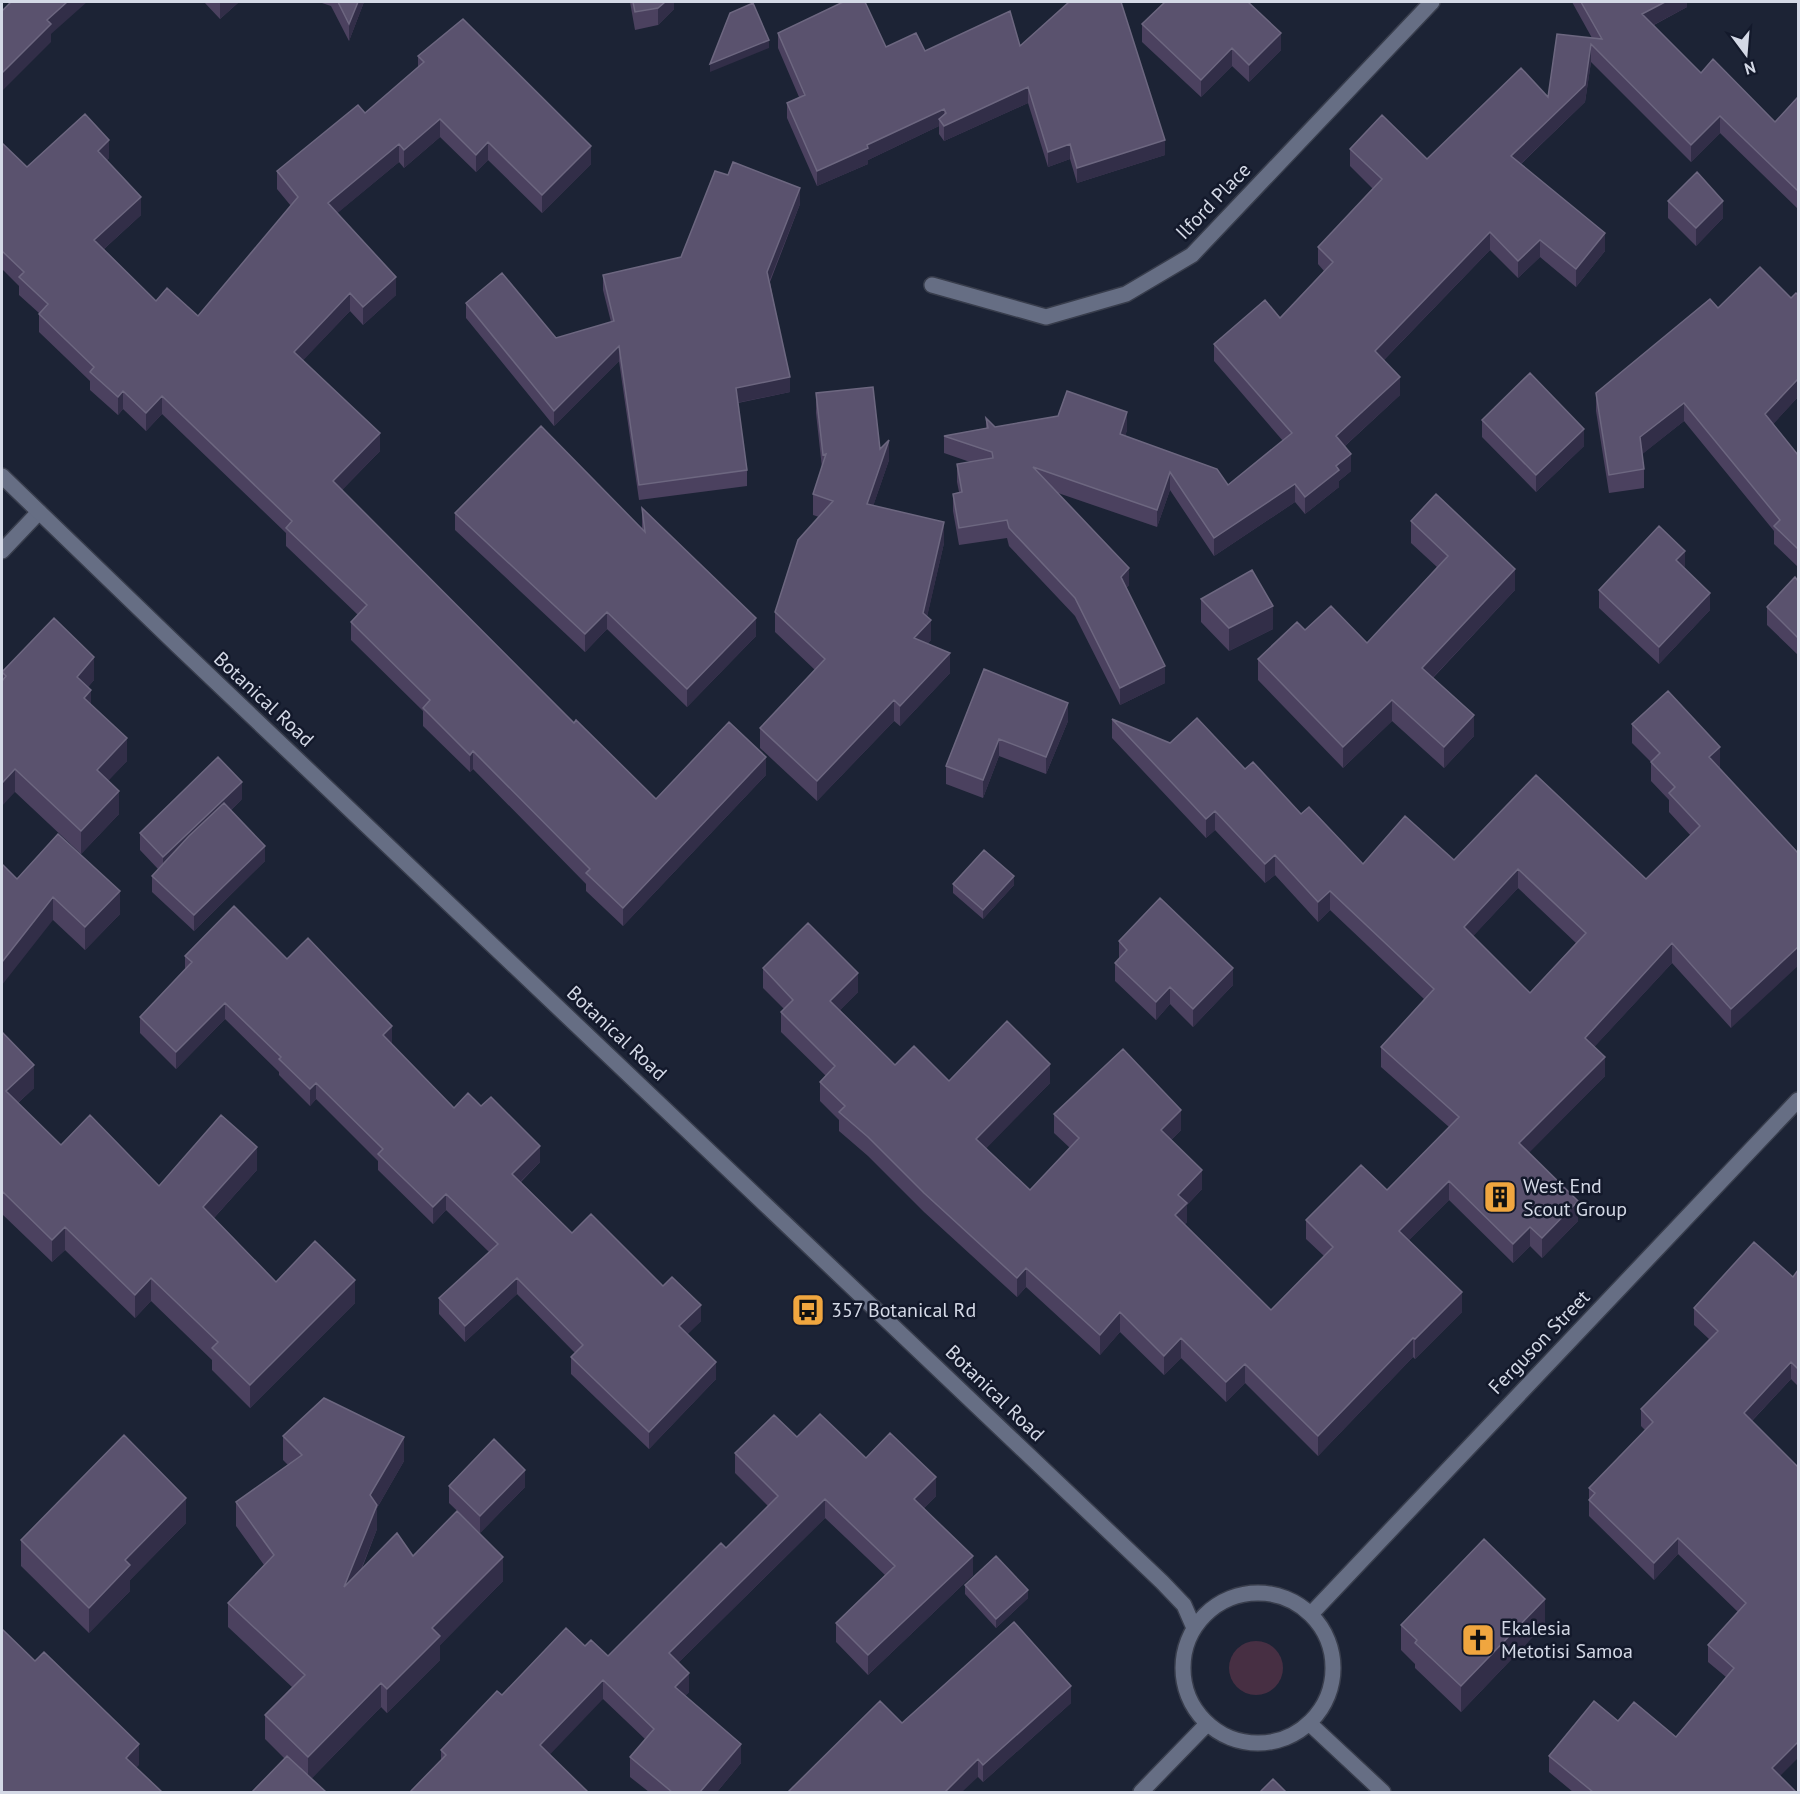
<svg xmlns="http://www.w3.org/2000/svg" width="1800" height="1794" font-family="'PT Sans',sans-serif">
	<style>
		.grass { fill: #472f43 }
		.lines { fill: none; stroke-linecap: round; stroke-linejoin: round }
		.street-casing { stroke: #383d4c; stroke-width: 18 }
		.secondary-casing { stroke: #383d4c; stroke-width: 18 }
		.street { stroke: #666e84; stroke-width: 15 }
		.secondary { stroke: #666e84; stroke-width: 15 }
		.wall { fill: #4b415f; fill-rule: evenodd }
		.shaded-wall { fill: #322e48 }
		.building { fill: #5a526e; stroke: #6d6780; stroke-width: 1.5; fill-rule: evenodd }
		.labels { text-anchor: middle; stroke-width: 5; stroke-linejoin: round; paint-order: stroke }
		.street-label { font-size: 20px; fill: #d4d9e6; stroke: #13192b }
		.poi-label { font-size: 20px; fill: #d4d9e6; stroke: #13192b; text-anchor: start }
	</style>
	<rect width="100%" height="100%" fill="#1c2335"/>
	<path class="grass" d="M1229 1668a27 27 0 1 1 54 0a27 27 0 1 1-54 0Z"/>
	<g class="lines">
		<defs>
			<path id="street" d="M932,285L1046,317L1126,294L1192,255L1432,2
				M2,551L39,512"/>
			<path id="secondary" d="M2,476L178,646L1162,1582L1184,1605L1194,1628
				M1183 1668a75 75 0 1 1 150 0a75 75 0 1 1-150 0Z
				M1311,1614L1798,1100
				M1309,1723L1383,1792
				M1141,1792L1207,1724"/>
		</defs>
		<use href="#street" class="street-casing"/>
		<use href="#secondary" class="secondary-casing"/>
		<use href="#street" class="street"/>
		<use href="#secondary" class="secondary"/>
	</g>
	<path class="wall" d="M204,2H239L220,19Z
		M319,2H364L349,41L331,6Z
		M630,2H674V9L658,25L635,30Z
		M1572,2H1687V7L1654,25L1701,73L1775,122L1798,97V209L1720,133L1691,162L1591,62L1585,102L1521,164L1605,251L1576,287L1540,257L1518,278L1490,250L1384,360L1400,395L1345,446L1351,471L1339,481V487L1305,514L1295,502L1214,556L1170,490L1157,527L1058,493L1129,585L1126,588L1165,683L1120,705L1075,616L1009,546L1007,538L959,545L953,511V494L959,492L957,482V464L970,462L944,453V436L986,428V418L995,427L1127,430L1125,436L1228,485L1283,441L1214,361V344L1280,318L1324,271L1318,264V247L1373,189L1350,166V149L1427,159L1548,97L1592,38Z
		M1142,24L1281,50L1249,82L1232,66L1201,97L1142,42Z
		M778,33L925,51L1020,46L1165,155L1077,183L1070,159L1048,167L1028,103L944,141L939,134V126L868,160V164L817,186L787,118V103L799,97L778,48Z
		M418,56L591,164L542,213L488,160L476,172L440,137L404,168L399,162L337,213L396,295L363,325L350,311L303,360L380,451L342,490L574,723L656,799L766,775L623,926L586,891V884L473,769L470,772L423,726V711L351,640V622L358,615L286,546V533L162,414L146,431L123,409L118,415L90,390V381L39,332V313L19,295V286L2,269V143L27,167L109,158L107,160L141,215L104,249L156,301L198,316L291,206L277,189V171L365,113L418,68Z
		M1668,201L1723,218L1696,246L1668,218Z
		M800,204L770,282L790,392L738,403L747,470V486L639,500L619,361L554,426L466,318V303L556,338L611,322L603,290V275L681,257Z
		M1798,295V397L1773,424L1798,455V567L1774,544V531L1684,421L1642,454L1644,469V488L1609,493L1596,411V393L1718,308L1791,298Z
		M816,393L880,449L889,460L873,506L944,543L927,616L931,640L927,644L950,673L900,726L894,721L817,801L760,748V728L815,670L775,632V612L819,517L813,515V494L822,468L816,413Z
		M1482,420L1584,446L1536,492L1482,437Z
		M642,508L756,636L687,707L607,629L585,652L455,530V513L642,529Z
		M1411,521L1515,590L1433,678L1474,736L1444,768L1392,721L1343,768L1258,680V659L1367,643L1437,567L1411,543Z
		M1685,568L1710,610L1659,664L1599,608V590Z
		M1798,581V655L1767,625V607Z
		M1201,599L1273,629L1229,651L1201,622Z
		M984,669L1068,721L1046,774L999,756L983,798L946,784V766Z
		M2,672L94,680L88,687L91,705L127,761L108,780L119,814L81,854L15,792L2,680Z
		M1112,719L1170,743L1245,769L1363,864L1454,860L1646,879L1691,836L1669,812V800L1651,781V762L1632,743V724L1720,766L1719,768L1798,853L1731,1028L1672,963L1594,1047L1605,1076L1528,1153L1578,1221L1542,1258L1530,1246L1513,1263L1449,1200L1409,1240L1462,1312L1415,1359L1413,1357L1318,1456L1245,1383L1226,1402L1181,1358L1164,1375L1120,1332L1100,1355L1026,1287L1017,1297L924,1212L868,1156L839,1131V1120L820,1101V1082L826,1076L781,1032V1012L784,1009L763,988V968L858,992L840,1010L895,1065L949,1081L1050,1083L986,1148L1030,1190L1070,1148L1054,1133V1114L1181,1130L1171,1140L1202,1189L1187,1205V1222L1184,1225L1271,1310L1324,1256L1306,1239V1220L1387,1190L1449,1127L1381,1067V1047L1424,999L1330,910L1318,922L1275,875L1265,883L1215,830L1206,838L1112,738ZM1518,888L1576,943L1530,993L1473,936Z
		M242,799L231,810L265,861L194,931L152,892V876L158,869L140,850V833Z
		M17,879L120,914L85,950L53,920Z
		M953,884L1014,885L983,919L953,893Z
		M1119,941L1233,985L1193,1027L1170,1004L1156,1020L1115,981V963L1119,959Z
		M185,956L287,959L392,1043L391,1044L454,1108L540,1162L521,1182L572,1233L663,1286L701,1321L687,1334L716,1379L649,1449L571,1374V1357L575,1353L517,1294L465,1342L439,1314V1298L489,1252L446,1210L433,1224L378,1170V1161L316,1099L310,1106L279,1075V1072L225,1019L176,1069L140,1033V1017L185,970Z
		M2,1032L34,1088L18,1103L61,1145L159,1186L257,1170L214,1218L276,1282L355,1303L250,1408L212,1370V1360L151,1301L135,1318L65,1250L52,1262L3,1215Z
		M1798,1270V1386L1791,1379L1752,1421L1780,1776L1796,1792H1573L1549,1772V1756L1618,1721L1676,1737L1726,1677L1708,1662V1645L1738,1612L1678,1554L1654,1580L1589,1516V1488L1645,1430L1641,1426V1409L1709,1339L1694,1325V1308L1793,1277Z
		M283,1436L404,1461L377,1508V1529L361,1571L413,1556L503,1581L440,1645V1660L387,1713L381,1707L311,1779L285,1759L265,1739V1715L292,1687L228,1627V1603L264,1565L236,1526V1502L288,1465L283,1460Z
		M797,1437L866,1458L936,1496L924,1508L973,1575L868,1675L836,1642V1623L885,1575L825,1518L678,1663L689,1692L685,1696L741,1763L717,1792H649L630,1777V1757L645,1739L603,1699L441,1760V1750L502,1695L585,1646L608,1656L726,1548L768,1506L735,1473V1453Z
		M449,1486L525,1487L480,1533L449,1503Z
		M186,1523L130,1580V1591L89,1633L21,1566V1540Z
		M965,1585L1028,1598L996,1628L965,1594Z
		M1545,1624L1461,1712L1415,1668V1664L1401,1650V1625Z
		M1071,1703L983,1782L978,1777L902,1723Z"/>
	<path class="shaded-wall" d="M67,2H87L51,34V42L2,91V73L47,20Z
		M220,2H239L220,19Z
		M358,2H364L349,41V24Z
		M665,2H674V9L658,25V8Z
		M1665,2H1687V7L1642,31V14Z
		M1281,33V50L1249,82V65Z
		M769,40V48L710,72V64Z
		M1591,44V62L1585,102L1511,173V156Z
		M1232,48V66L1201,97V80Z
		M1028,87V103L944,141V126Z
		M944,109V124L939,119V126L868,160V164L817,186V171L867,145Z
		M1720,116V133L1691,162V145Z
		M440,119V137L404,168V150Z
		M109,140V158L98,168V151Z
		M1165,140V155L1077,183V168Z
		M488,142V160L476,172V155Z
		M399,144V162L328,221V203Z
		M1070,144V159L1048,167V152Z
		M591,146V164L542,213V195Z
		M800,188V204L767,287V272Z
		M141,197V215L94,258V240Z
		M1723,201V218L1696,246V228Z
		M1490,232V250L1375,369V351Z
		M1605,233V251L1576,287V269Z
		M1540,240V257L1518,278V261Z
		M396,277V295L363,325V307Z
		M350,293V311L294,370V352Z
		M619,346V361L554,426V411Z
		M790,377V392L736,403V388Z
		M1400,377V395L1336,454V436Z
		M1798,379V397L1765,433V414Z
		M123,391V409L118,415V397Z
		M162,396V414L146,431V413Z
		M1684,403V421L1640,456V437Z
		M1127,412V430L1120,452V434Z
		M1584,429V446L1536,492V475Z
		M380,433V451L333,499V481Z
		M889,440V460L867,524V504Z
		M1351,454V471L1339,481V487L1305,514V497L1336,466Z
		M1170,472V490L1157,527V510Z
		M1295,484V502L1214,556V538Z
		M944,522V543L925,626L931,620V640L914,659V638L923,613Z
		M1685,551V568L1676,560Z
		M1129,568V585L1121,595V577Z
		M1515,569V590L1422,689V668Z
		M1710,593V610L1659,664V647Z
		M1273,606V629L1229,651V628Z
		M607,612V629L585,652V634Z
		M756,618V636L687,707V689Z
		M950,653V673L900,726V706Z
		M94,657V680L77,700V677Z
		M1165,666V683L1120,705V688Z
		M91,690V713L84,698Z
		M894,700V721L817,801V781Z
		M1392,700V721L1343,768V747Z
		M1068,703V721L1046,774V757Z
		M1474,715V736L1444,768V747Z
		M127,738V761L97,793V770Z
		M999,739V756L983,798V780Z
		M1720,747V766L1709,777V757Z
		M473,751V769L470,772V755Z
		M766,757V775L623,926V908Z
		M15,769V792L2,806V783Z
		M242,782V799L163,874V857Z
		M119,791V814L81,854V831Z
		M1215,811V830L1206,838V819Z
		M265,846V861L194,931V915Z
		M1275,855V875L1265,883V864Z
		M1518,869V888L1464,946V927Z
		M1014,876V885L983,919V910Z
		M120,891V914L85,950V927Z
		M1330,891V910L1318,922V902Z
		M53,897V920L2,985V962Z
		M1672,943V963L1585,1057V1038Z
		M1798,947V966L1731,1028V1009Z
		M1233,968V985L1193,1027V1009Z
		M858,973V992L830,1020V1001Z
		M1170,987V1004L1156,1020V1002Z
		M225,1003V1019L176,1069V1052Z
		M392,1026V1043L383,1052V1035Z
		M1605,1057V1076L1519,1163V1143Z
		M1050,1064V1083L976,1159V1139Z
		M34,1065V1088L6,1114V1091Z
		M316,1083V1099L310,1106V1089Z
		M1181,1110V1130L1161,1149V1130Z
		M540,1146V1162L512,1190V1174Z
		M257,1147V1170L203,1230V1207Z
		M1202,1170V1189L1187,1205V1222L1175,1235V1215L1178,1195Z
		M1449,1181V1200L1399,1250V1231Z
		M3,1192V1215L2,1216V1193Z
		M446,1194V1210L433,1224V1207Z
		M1578,1201V1221L1542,1258V1238Z
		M65,1227V1250L52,1262V1240Z
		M1530,1227V1246L1513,1263V1244Z
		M1026,1268V1287L1017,1297V1278Z
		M151,1278V1301L135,1318V1295Z
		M517,1278V1294L465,1342V1326Z
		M355,1280V1303L250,1408V1385Z
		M1462,1292V1312L1415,1359V1339Z
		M701,1305V1321L679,1343V1326Z
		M1120,1312V1332L1100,1355V1335Z
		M1181,1338V1358L1164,1375V1356Z
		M1413,1338V1357L1318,1456V1436Z
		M716,1362V1379L649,1449V1432Z
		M1791,1362V1379L1744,1429V1413Z
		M1245,1364V1383L1226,1402V1382Z
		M404,1437V1461L377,1508V1529L344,1612V1587L370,1495Z
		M525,1470V1487L480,1533V1516Z
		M936,1477V1496L914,1518V1499Z
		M186,1498V1523L130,1580V1591L89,1633V1608L125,1560Z
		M825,1499V1518L669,1672V1653Z
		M1678,1538V1554L1654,1580V1563Z
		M973,1556V1575L868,1675V1655Z
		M503,1557V1581L440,1645V1660L387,1713V1689L432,1628Z
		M1028,1590V1598L996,1628V1619Z
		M1545,1599V1624L1461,1712V1686Z
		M689,1673V1692L675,1707V1687Z
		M603,1680V1699L540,1765V1745Z
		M381,1683V1707L308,1782V1757Z
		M1071,1686V1703L983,1782V1765Z
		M1798,1742V1758L1772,1784V1768Z
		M139,1744V1765L126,1778V1758Z
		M741,1744V1763L717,1792H700Z
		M978,1759V1777L962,1792H945Z"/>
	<path class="building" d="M11,2H67L47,20L51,24L2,73V11Z
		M338,2H358L349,24Z
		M633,2H665L658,8L635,12Z
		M843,2H865L886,47L916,33L925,51L1010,11L1020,46L1069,2H1121L1165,140L1077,168L1070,144L1048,152L1028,87L944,126L939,119L946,113L944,109L867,145L868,148L817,171L787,103L805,95L778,33Z
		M1165,2H1248L1281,33L1249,65L1232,48L1201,80L1142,24Z
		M1581,2H1665L1642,14L1701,73L1713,59L1775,122L1798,97V191L1720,116L1691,145L1591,44L1585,85L1511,156L1605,233L1576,269L1540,240L1518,261L1490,232L1375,351L1400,377L1336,436L1351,454L1336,466L1339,470L1305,497L1295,484L1214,538L1170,472L1157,510L1033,467L1129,568L1121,577L1165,666L1120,688L1075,598L1009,528L1007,520L959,528L953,494L962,492L957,464L993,458L992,452L944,436L988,428L986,418L995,427L1058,416L1067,391L1127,412L1120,434L1217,469L1228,485L1292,433L1214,344L1265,300L1280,318L1333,262L1318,247L1382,179L1350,149L1382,115L1427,159L1521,68L1548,97L1557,34L1602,39Z
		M753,3L769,40L710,64L730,13Z
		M463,19L591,146L542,195L488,142L476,155L440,119L404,150L399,144L328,203L396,277L363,307L350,293L294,352L380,433L333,481L574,723L576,720L656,799L729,722L766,757L623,908L586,873L590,869L473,751L470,755L423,708L430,700L351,622L367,605L286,528L292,521L162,396L146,413L123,391L118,397L90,372L94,367L39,314L48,304L19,277L24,272L2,251V143L27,167L85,114L109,140L98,151L141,197L94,240L156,301L167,288L198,316L298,197L277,171L358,105L365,113L424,62L418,56Z
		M733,162L800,188L767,272L790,377L736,388L747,470L639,485L619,346L554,411L466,303L502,273L556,338L614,321L603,275L681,257L715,171L728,175Z
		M1697,172L1723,201L1696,228L1668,201Z
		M1760,267L1791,298L1796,293L1798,295V379L1765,414L1798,455V549L1774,526L1780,520L1684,403L1640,437L1644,469L1609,475L1596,393L1710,299L1718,308Z
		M1530,373L1584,429L1536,475L1482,420Z
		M873,387L880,449L889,440L867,504L944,522L923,613L931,620L914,638L950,653L900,706L894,700L817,781L760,728L825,659L775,612L798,540L833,501L813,494L826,454L823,455L816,393Z
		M541,426L645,532L642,508L756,618L687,689L607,612L585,634L455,513Z
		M1436,494L1515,569L1422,668L1474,715L1444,747L1392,700L1343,747L1258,659L1297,622L1305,630L1331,606L1367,643L1448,556L1411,521Z
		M1659,526L1685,551L1676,560L1710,593L1659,647L1599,590Z
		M1252,570L1273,606L1229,628L1201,599Z
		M1795,577L1798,581V638L1767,607Z
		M54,618L94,657L77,677L91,690L84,698L127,738L97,770L119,791L81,831L15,769L2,783V681L6,676L2,672Z
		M984,669L1068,703L1046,757L999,739L983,780L946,766Z
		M1668,691L1720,747L1709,757L1798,853V947L1731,1009L1672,943L1585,1038L1605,1057L1519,1143L1578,1201L1542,1238L1530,1227L1513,1244L1449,1181L1399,1231L1462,1292L1415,1339L1413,1338L1318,1436L1245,1364L1226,1382L1181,1338L1164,1356L1120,1312L1100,1335L1026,1268L1017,1278L924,1193L868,1137L839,1112L845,1106L820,1082L835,1066L781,1012L793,1000L763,968L808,923L858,973L830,1001L895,1065L914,1046L949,1081L1007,1021L1050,1064L976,1139L1030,1190L1079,1138L1054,1114L1123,1049L1181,1110L1161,1130L1202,1170L1178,1195L1187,1203L1175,1215L1271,1310L1333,1247L1306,1220L1361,1165L1387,1190L1459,1117L1381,1047L1434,989L1330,891L1318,902L1275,855L1265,864L1215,811L1206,819L1112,719L1170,743L1197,718L1245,769L1253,762L1301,814L1309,807L1363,864L1405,816L1454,860L1536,775L1646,879L1700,826L1669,793L1675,787L1651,762L1660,753L1632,724ZM1518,869L1586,933L1530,993L1464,927Z
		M218,757L242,782L163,857L140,833Z
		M224,803L265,846L194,915L152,876L189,836Z
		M58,834L120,891L85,927L53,897L2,962V864L17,879Z
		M984,850L1014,876L983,910L953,884Z
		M1160,898L1233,968L1193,1009L1170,987L1156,1002L1115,963L1127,950L1119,941Z
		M234,906L287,959L308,938L392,1026L383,1035L454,1108L468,1093L481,1106L491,1097L540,1146L512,1174L572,1233L591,1214L663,1286L672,1277L701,1305L679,1326L716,1362L649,1432L571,1357L583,1345L517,1278L465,1326L439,1298L498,1244L446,1194L433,1207L378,1154L383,1149L316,1083L310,1089L279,1059L281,1057L225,1003L176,1052L140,1017L192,962L185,956Z
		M2,1032L34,1065L6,1091L61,1145L90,1115L159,1186L221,1115L257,1147L203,1207L276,1282L315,1241L355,1280L250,1385L212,1348L218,1342L151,1278L135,1295L65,1227L52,1240L3,1192L2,1193Z
		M1754,1242L1793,1277L1798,1270V1369L1791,1362L1744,1413L1798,1467V1742L1772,1768L1796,1792H1593L1549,1756L1594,1701L1618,1721L1634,1702L1676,1737L1734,1668L1708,1645L1746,1603L1678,1538L1654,1563L1589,1500L1595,1493L1589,1488L1653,1422L1641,1409L1718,1331L1694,1308Z
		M324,1398L404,1437L370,1495L377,1505L344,1587L397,1533L413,1556L457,1511L503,1557L432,1628L440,1636L387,1689L381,1683L308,1757L265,1715L305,1675L228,1603L274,1555L236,1502L302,1455L283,1436Z
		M820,1414L866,1458L890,1433L936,1477L914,1499L973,1556L868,1655L836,1623L895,1566L825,1499L669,1653L689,1673L675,1687L741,1744L700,1792H672L630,1757L654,1729L603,1680L540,1745L588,1792H410L446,1755L441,1750L497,1691L502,1695L566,1628L585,1646L591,1640L608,1656L721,1543L726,1548L778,1496L735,1453L774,1415L797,1437Z
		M124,1435L186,1498L125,1560L130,1565L89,1608L21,1540Z
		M494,1439L525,1470L480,1516L449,1486Z
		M1484,1539L1545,1599L1461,1686L1415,1643L1417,1640L1401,1625Z
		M996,1556L1028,1590L996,1619L965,1585Z
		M1014,1622L1071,1686L983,1765L978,1759L945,1792H788L880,1701L902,1723Z
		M2,1629L35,1661L44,1652L139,1744L126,1758L162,1792H2Z
		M287,1756L326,1792H252Z
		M1273,1779L1286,1792H1260Z"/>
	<defs>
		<symbol id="building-square" viewBox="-11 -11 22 22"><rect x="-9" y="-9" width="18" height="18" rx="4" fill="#f0a63f" stroke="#13192b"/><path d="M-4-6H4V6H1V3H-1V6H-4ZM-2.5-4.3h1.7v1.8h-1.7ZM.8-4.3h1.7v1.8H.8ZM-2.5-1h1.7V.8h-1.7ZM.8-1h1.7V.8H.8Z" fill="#111"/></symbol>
		<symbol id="bus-square" viewBox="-11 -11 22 22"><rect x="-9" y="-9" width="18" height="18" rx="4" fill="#f0a63f" stroke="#13192b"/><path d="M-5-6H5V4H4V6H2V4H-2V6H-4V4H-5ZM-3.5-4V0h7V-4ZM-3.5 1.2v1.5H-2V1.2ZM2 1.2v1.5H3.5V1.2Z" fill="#111"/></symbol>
		<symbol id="church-square" viewBox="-11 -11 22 22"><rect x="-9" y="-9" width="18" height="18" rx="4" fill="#f0a63f" stroke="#13192b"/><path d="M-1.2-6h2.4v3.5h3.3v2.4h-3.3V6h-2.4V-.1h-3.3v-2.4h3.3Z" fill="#111"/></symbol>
	</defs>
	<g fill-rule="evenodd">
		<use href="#building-square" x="1481" y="1178" width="38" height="38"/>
		<use href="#bus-square" x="789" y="1291" width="38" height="38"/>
		<use href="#church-square" x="1459" y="1621" width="38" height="38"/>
	</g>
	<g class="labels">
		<g class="street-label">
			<text transform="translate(1213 201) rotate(-46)" y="7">Ilford Place</text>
			<text transform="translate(264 699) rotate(43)" y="7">Botanical Road</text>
			<text transform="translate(617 1033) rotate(43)" y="7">Botanical Road</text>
			<text transform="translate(1539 1342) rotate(-46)" y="7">Ferguson Street</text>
			<text transform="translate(995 1393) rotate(44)" y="7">Botanical Road</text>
		</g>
		<g class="poi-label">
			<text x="1523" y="1193">West End<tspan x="1523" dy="23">Scout Group</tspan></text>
			<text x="831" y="1317">357 Botanical Rd</text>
			<text x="1501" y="1635">Ekalesia<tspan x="1501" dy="23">Metotisi Samoa</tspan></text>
		</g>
	</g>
	<rect width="1800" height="1794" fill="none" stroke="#d4d9e6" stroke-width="6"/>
	<g transform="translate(1746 54) rotate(164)" stroke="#13192b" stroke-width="4.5" paint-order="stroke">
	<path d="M0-4.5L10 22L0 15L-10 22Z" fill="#d4d9e6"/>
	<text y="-9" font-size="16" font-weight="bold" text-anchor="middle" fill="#d4d9e6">N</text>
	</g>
</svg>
